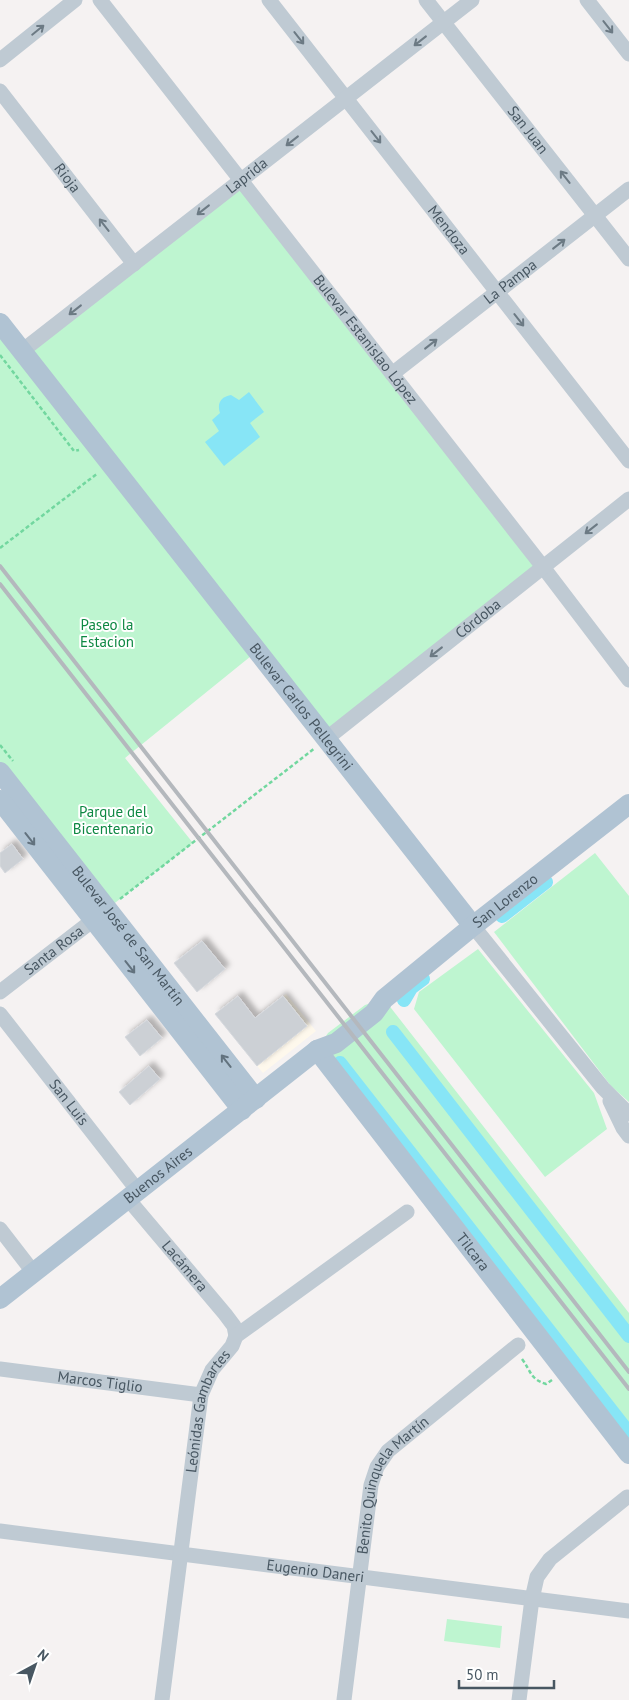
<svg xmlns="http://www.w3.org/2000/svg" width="629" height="1700" font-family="'PT Sans',sans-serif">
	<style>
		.commercial { fill: #fef8ec }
		.green { fill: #bef5d0 }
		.water { fill: #87e5f6 }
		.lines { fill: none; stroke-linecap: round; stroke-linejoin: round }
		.canal { stroke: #87e5f6; stroke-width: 14 }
		.building { fill: #ccd0d5; stroke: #d6d9de; filter: url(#shadow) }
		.path { stroke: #72d79f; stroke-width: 2.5; stroke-dasharray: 4 2.5; stroke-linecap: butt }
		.minor { stroke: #bfcad3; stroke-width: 15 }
		.major { stroke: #b0c3d3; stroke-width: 20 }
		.rail { stroke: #b4b8bd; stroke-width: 4 }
		.oneway { stroke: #6c7a84 }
		.oneway2 { stroke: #62727e }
		.labels { text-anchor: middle; stroke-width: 4; stroke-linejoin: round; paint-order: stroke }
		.street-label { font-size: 15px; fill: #485762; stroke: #fff }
		.park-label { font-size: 15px; fill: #0e8843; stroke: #fff }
	</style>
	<defs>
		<filter id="shadow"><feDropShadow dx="4.5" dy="-4.5" stdDeviation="2.5" flood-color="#0004"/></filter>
	</defs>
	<rect width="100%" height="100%" fill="#f5f2f2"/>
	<path class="commercial" d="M286,994L316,1031L263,1073L233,1036Z"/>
	<path class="green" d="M241,180L543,567L326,739L256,652L125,758L193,843L107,909L0,772V323L22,351Z
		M595,853L629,896V1102L611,1086L494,932Z
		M478,949L594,1093L607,1129L545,1177L414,1009L419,992Z
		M384,999L629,1313V1454L317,1050L328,1033L365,1005Z
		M447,1619L502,1626L500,1648L444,1641Z"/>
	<path class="water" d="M249,392L264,412L250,423L260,437L224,466L205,442L219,431L212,420L220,413C217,404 220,397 231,395L239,400Z"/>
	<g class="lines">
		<path class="canal" d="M502,916L546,882
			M404,1000L411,988L423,979
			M393,1032L629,1336
			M340,1063L629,1433"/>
	</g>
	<path class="building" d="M12,844L23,859L5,873L0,866V853Z
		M202,941L225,969L197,992L174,963Z
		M238,996L255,1018L283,996L307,1026L257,1066L215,1014Z
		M147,1020L162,1038L140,1056L125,1037Z
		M149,1066L160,1079L130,1105L119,1092Z"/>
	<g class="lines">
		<path class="path" d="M0,355L74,451L79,450
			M0,548L98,473
			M0,745L13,761
			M120,899L315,748
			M522,1359C531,1371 530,1379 546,1384L552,1380"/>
		<g class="minor">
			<path id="s1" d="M100,0L543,567L629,680"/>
			<path id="s2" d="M269,0L629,461"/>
			<path id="s3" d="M426,0L629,259"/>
			<path d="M587,0L629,54"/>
			<path d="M0,60L75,0"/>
			<path id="s4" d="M0,91L134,264"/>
			<path id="s5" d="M22,351L472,0"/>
			<path id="s6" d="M392,374L629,189"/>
			<path id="s7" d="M326,739L629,499"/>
			<path d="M473,926L603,1088L629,1114"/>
			<path id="s8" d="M0,992L101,914"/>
			<path id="s9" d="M0,1014L138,1191"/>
			<path d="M610,1101L623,1128L629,1136"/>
			<path id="s10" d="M128,1199L225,1314L234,1326L236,1336"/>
			<path d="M0,1229L34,1273"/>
			<path id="s11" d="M0,1369L201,1395"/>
			<path id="s12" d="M0,1531L629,1611"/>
			<path id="s13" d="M162,1700L201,1395L212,1370L232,1346L236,1336L407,1212"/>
			<path id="s14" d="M344,1700L371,1485L377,1467L388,1451L518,1345"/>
			<path d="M519,1700L532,1599L537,1577L550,1559L627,1497"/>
		</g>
		<g class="major">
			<path id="s15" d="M0,323L473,926"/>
			<path id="s16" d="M0,772L256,1099"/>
			<path d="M0,800L242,1110"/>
			<path id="s17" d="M317,1050L629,1454"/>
			<path id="s18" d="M0,1299L317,1050L336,1043L374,1013L384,999L473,926L629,804"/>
		</g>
		<path class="rail" d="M0,566L629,1372
			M0,584L629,1389"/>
	</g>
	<defs><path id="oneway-shaft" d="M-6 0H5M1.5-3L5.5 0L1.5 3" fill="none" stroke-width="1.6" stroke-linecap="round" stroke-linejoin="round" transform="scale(1.25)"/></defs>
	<g class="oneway">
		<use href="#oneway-shaft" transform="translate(608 27) rotate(52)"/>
		<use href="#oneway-shaft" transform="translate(38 30) rotate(-39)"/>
		<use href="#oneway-shaft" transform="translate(299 38) rotate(52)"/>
		<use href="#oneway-shaft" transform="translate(420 41) rotate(142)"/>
		<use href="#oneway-shaft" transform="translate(376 137) rotate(52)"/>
		<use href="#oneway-shaft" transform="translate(292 141) rotate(142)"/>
		<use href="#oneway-shaft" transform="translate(565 177) rotate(-128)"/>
		<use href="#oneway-shaft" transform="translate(203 210) rotate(142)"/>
		<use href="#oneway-shaft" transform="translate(104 225) rotate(-128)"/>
		<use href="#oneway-shaft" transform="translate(559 244) rotate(-38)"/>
		<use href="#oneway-shaft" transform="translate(75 310) rotate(142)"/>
		<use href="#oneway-shaft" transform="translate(519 320) rotate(52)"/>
		<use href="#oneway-shaft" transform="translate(431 344) rotate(-38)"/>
		<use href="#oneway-shaft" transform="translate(591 529) rotate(142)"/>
		<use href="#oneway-shaft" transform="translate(436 652) rotate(142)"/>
	</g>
	<g class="oneway2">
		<use href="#oneway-shaft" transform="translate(30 839) rotate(52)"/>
		<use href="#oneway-shaft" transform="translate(130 967) rotate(52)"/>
		<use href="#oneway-shaft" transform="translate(226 1061) rotate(-128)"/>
	</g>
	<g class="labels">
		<g class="street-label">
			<text dy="5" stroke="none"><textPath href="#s3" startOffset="165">San Juan</textPath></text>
			<text dy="5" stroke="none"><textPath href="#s5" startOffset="285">Laprida</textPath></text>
			<text dy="5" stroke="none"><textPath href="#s4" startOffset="110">Rioja</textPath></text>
			<text dy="5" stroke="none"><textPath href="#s2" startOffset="292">Mendoza</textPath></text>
			<text dy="5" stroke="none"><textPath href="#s6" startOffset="150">La Pampa</textPath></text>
			<text dy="5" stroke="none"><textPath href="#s1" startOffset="431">Bulevar Estanislao López</textPath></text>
			<text dy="5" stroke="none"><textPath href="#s7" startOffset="194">Córdoba</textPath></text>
			<text dy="5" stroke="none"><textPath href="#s15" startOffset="488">Bulevar Carlos Pellegrini</textPath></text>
			<text dy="5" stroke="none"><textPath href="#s18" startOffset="645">San Lorenzo</textPath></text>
			<text dy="5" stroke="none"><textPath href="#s16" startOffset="208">Bulevar José de San Martín</textPath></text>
			<text dy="5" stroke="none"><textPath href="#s8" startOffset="68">Santa Rosa</textPath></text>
			<text dy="5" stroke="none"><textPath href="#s9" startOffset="112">San Luis</textPath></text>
			<text dy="5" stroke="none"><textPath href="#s18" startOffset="201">Buenos Aires</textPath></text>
			<text dy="5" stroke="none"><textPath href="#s17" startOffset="255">Tilcara</textPath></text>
			<text dy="5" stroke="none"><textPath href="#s10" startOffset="88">Lacámera</textPath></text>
			<text dy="5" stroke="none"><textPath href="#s11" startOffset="101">Marcos Tiglio</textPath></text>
			<text dy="5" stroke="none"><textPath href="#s13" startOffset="294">Leónidas Gambartes</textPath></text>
			<text dy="5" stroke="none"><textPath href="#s14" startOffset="226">Benito Quinquela Martín</textPath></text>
			<text dy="5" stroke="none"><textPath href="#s12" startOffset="318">Eugenio Daneri</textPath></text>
		</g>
		<g class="park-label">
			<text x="107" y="630">Paseo la<tspan x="107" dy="17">Estacion</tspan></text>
			<text x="113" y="817">Parque del<tspan x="113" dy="17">Bicentenario</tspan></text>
		</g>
	</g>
	<g transform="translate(35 1665) rotate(40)" stroke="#ffffff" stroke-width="4" paint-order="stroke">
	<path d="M0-4L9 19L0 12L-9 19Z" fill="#485762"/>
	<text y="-8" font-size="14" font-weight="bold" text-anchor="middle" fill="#485762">N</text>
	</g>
	<path d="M459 1680v8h95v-8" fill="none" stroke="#485762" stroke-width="2.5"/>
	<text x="466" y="1680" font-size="15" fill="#485762" stroke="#ffffff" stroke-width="4" paint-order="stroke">50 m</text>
</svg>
